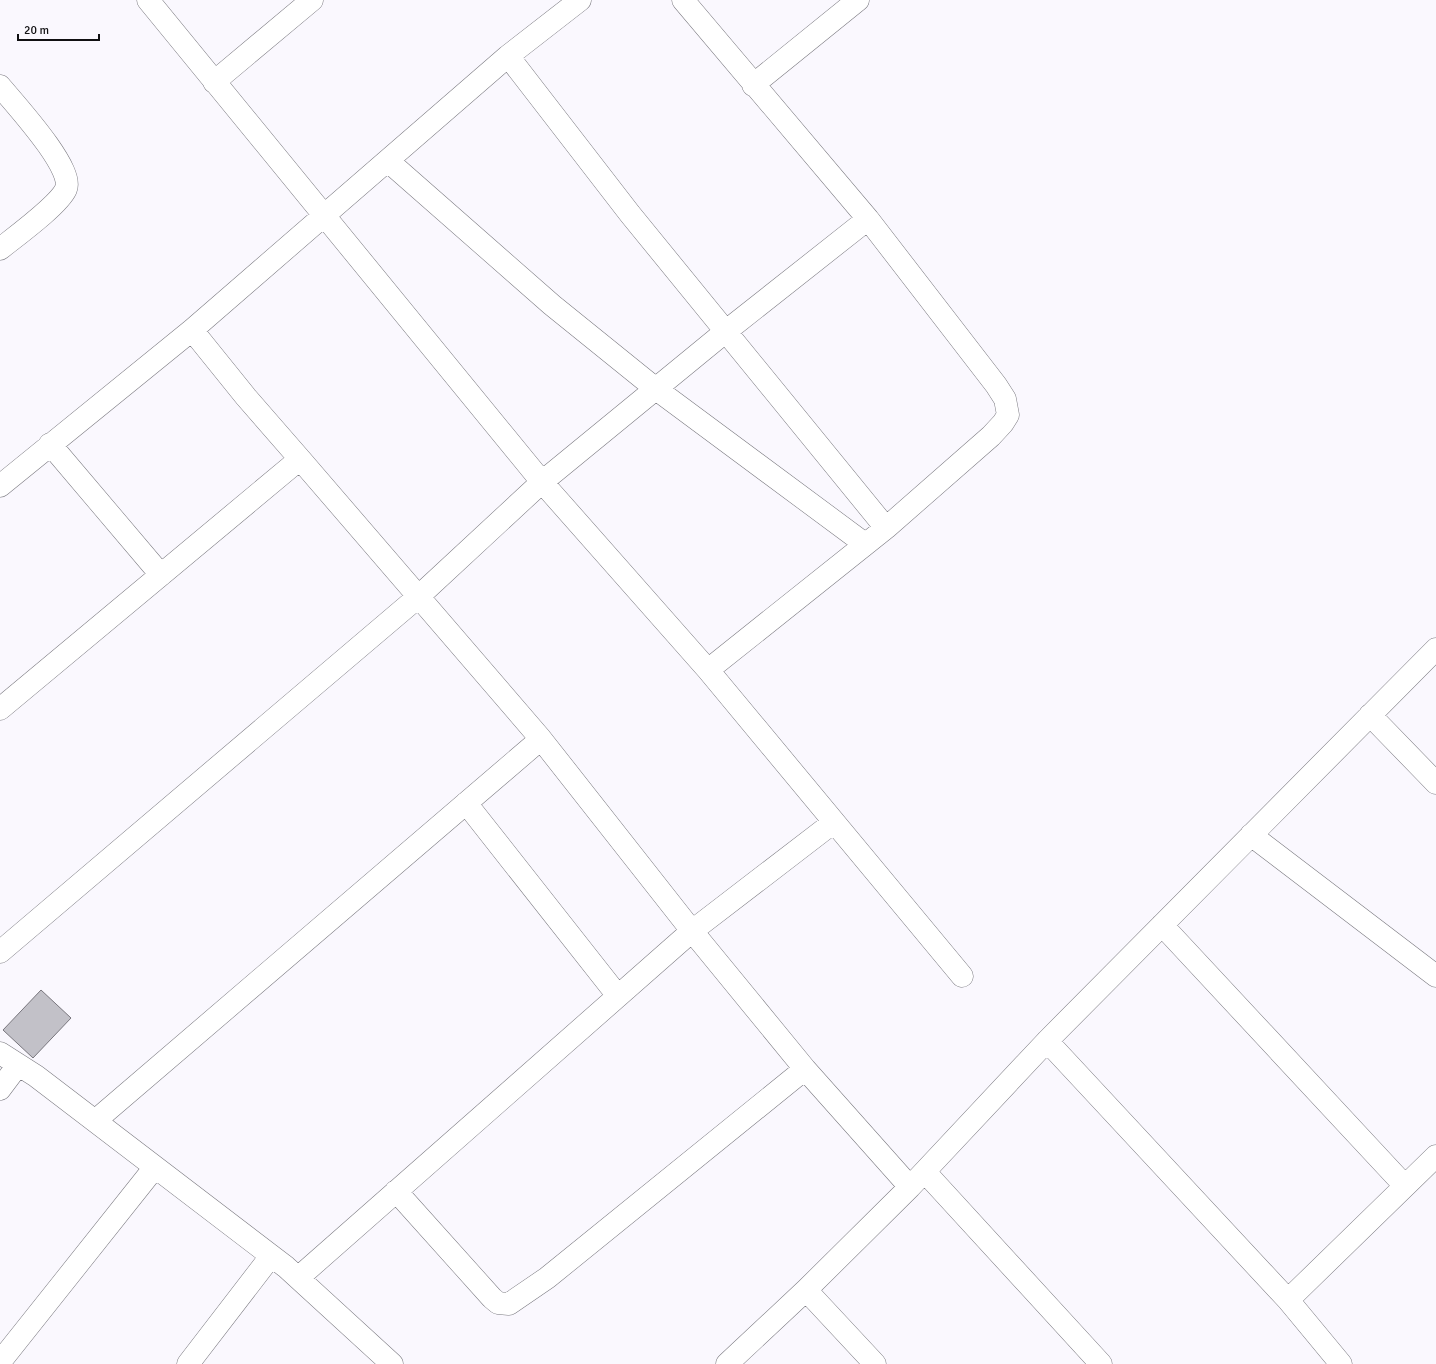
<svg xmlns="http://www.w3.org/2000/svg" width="1436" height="1364" font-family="Signika,sans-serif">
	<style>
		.building { fill: #c2c1c8; stroke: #78767d }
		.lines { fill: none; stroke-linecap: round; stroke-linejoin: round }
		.street-casing { stroke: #7b7a80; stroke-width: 23 }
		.street { stroke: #fff; stroke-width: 22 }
	</style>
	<rect width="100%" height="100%" fill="#faf8fe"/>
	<path class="building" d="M41,990L71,1018L33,1058L3,1030Z"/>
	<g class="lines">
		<defs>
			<path id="street" d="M580,0L508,56L630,214L886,528
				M683,0L868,219L996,385L1005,399L1008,415L1003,423L991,436L886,528L708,670L542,482L725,332L868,219
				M214,82L312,0
				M753,85L858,0
				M0,86C14,103 75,169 66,189C59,205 15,237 0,249
				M388,161L552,305L656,389L865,544
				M192,330L246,397L300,459
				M50,444L161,575
				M0,486L192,330L508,56
				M708,670L962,976
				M0,709L300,459L541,739L692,931L805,1069L910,1187L1047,1041L1436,649
				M1370,715L1436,783
				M466,803L618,996
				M1251,835L1436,976
				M1162,925L1405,1186
				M0,952L418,597L542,482L148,0
				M1047,1041L1288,1300L1436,1156
				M0,1053L36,1076L286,1267L392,1364
				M0,1089L18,1065
				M95,1121L541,739
				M925,1172L1101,1364
				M396,1191L492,1298L498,1303L509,1304L547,1278L805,1069
				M298,1278L692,931L834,822
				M1288,1300L1341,1364
				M0,1362L155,1167
				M188,1364L271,1256
				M727,1364L806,1290
				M875,1364L806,1290L910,1187"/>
		</defs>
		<use href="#street" class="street-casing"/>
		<use href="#street" class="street"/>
	</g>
	<path d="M18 34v6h81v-6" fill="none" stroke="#101012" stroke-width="2"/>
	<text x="24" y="34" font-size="12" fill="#101012" stroke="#faf8fe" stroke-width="3" paint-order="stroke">20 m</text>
</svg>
